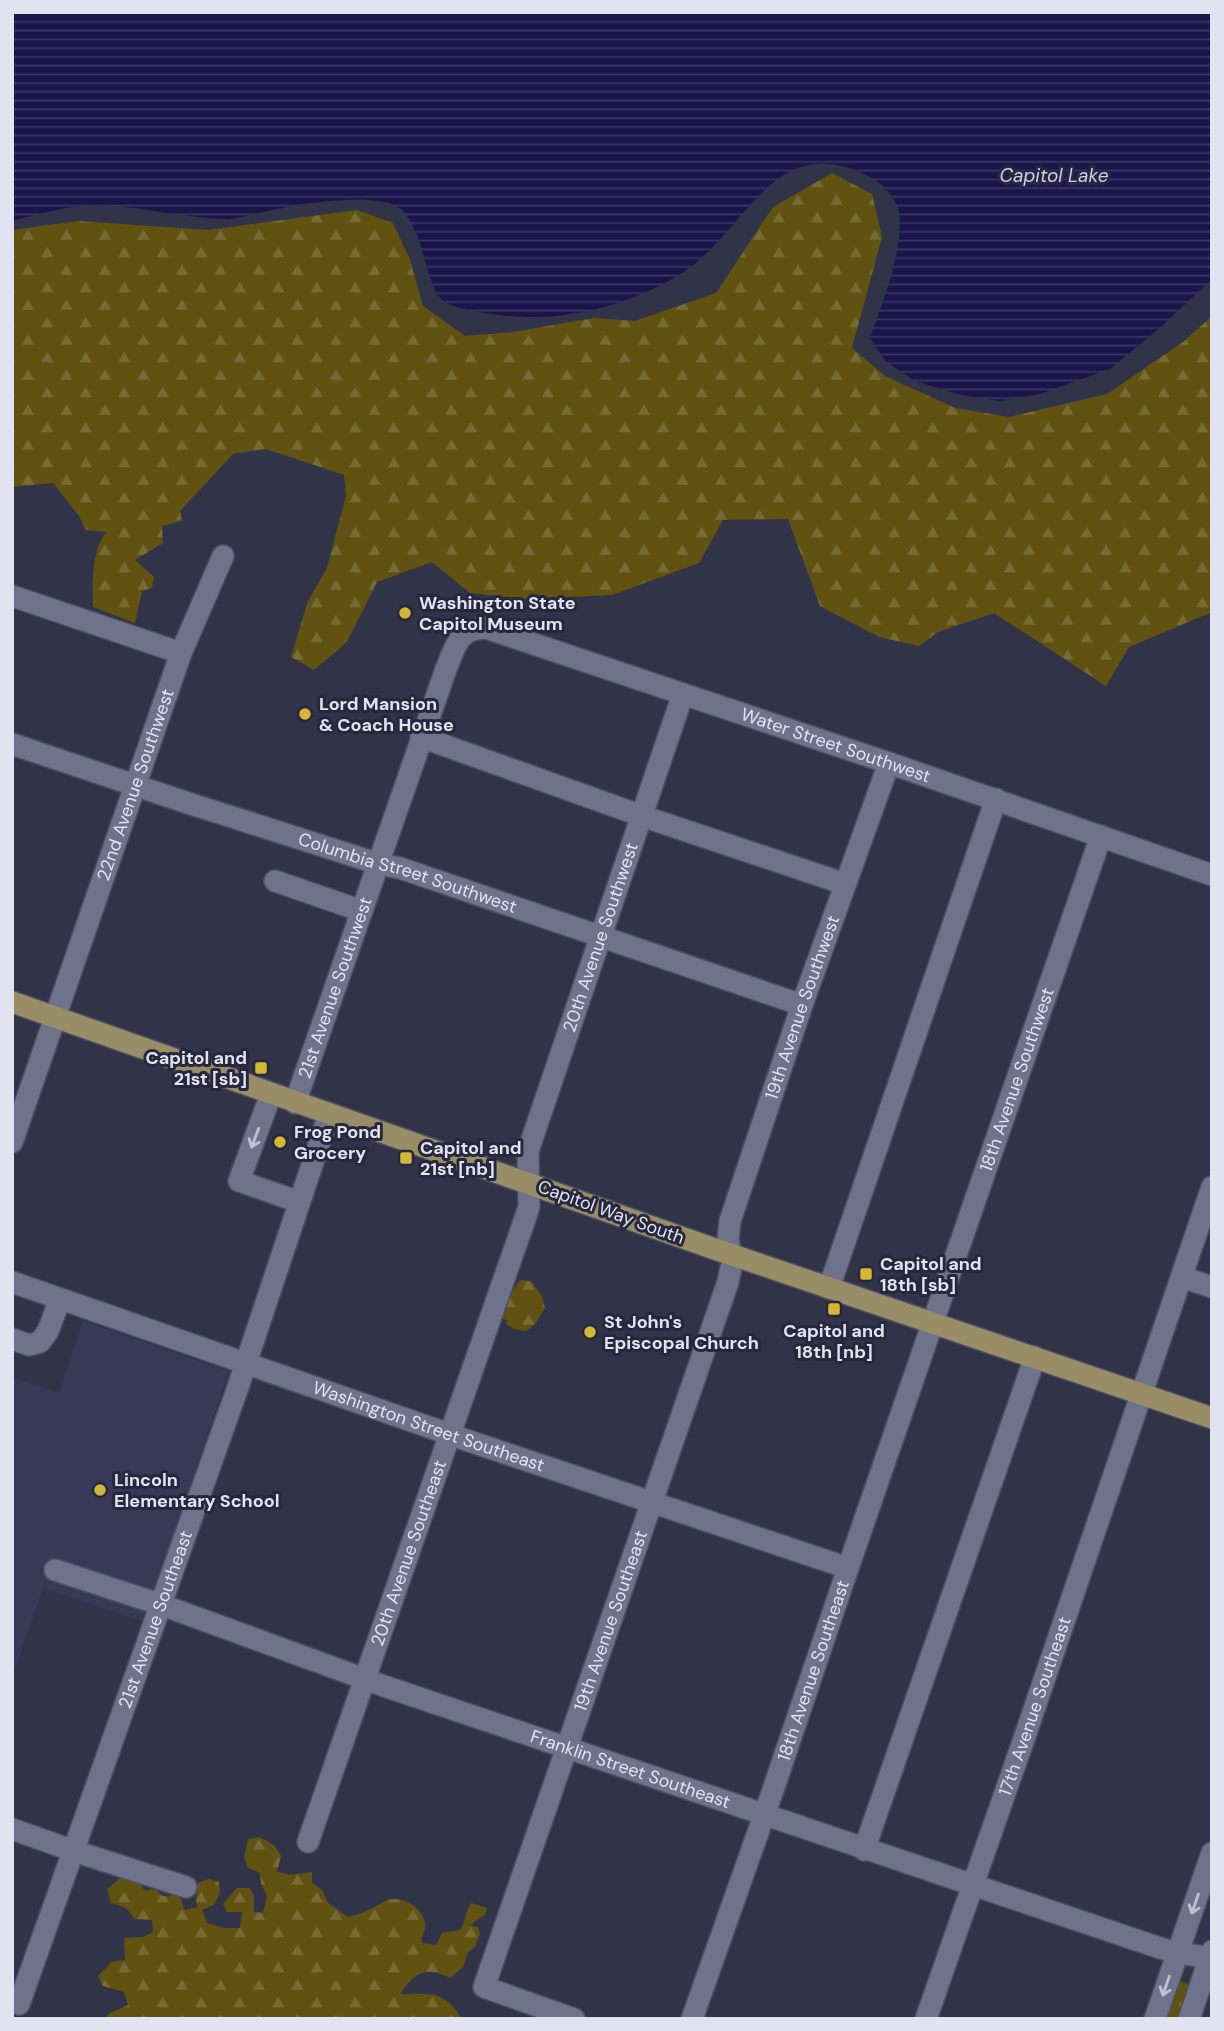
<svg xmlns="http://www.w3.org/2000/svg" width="1224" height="2031" font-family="'DM Sans',sans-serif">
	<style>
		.built { fill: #383956 }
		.grass { fill: url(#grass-tufts) }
		.forest { fill: url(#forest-firs) }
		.water { fill: url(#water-rules) }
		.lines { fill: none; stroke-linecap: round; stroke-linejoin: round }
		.minor-casing { stroke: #4d4e61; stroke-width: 24 }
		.major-casing { stroke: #4d4e61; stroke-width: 24 }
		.minor { stroke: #6f728b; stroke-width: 21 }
		.major { stroke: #988d67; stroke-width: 21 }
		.oneway { stroke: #bfc1d2 }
		.poi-dot { fill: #d4b635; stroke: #27283e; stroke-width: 2.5 }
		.labels { text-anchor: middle; stroke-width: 6; stroke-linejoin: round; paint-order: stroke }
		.poi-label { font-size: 18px; font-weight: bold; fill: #e1e3f1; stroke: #27283e; text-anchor: start }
		.street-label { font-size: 18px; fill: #e1e3f1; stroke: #27283e }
		.water-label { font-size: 19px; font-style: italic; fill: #cacdf1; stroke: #27283e }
	</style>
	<defs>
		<pattern id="grass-tufts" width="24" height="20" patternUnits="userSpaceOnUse" patternTransform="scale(1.75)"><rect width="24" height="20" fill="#615212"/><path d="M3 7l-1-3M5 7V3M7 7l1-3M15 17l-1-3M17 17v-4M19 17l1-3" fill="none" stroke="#776b35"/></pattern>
		<pattern id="forest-firs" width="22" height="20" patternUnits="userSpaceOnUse" patternTransform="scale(1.75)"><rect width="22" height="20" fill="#615212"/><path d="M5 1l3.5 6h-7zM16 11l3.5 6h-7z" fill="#776b35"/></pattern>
		<pattern id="water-rules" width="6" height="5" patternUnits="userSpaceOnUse" patternTransform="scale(1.75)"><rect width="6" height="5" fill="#1a144a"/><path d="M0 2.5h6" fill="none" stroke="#3b3665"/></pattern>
	</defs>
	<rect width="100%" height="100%" fill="#313349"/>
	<path class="built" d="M83,1321L229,1371L144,1622L43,1588L12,1677V1377L59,1393Z"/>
	<path class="grass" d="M1177,1980L1191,1985L1180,2019H1163Z"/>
	<path class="forest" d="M832,173L872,194L882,237L852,348L885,376L955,408L1009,417L1107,394L1183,342L1212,316V612L1129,647L1106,686L994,613L938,632L919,646L879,637L820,606L788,519L723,520L699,563L612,595L528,599L470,593L432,562L377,582L347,642L314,670L291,657L308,601L327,568L346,496L344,475L266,449L233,454L180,511L182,521L162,526L163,543L135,560L154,577L152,588L142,591L135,623L93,607C92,587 92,545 107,532L86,530L79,516L53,483L12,487V230L78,221L208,230L357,210L393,223L410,260L423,306L465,336L513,332L594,318L635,321L716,293L773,207Z
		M520,1280L531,1281L542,1296L545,1308L535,1324L526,1331L514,1329L506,1324L508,1320L502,1319L501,1306Z
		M259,1837L274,1845L281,1856L277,1871L288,1875L312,1872V1883L322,1890L328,1903L348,1917C353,1915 359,1915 364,1912C383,1904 390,1892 411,1904C417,1907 423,1915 425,1922C427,1930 420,1935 422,1943L436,1945L442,1933L460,1930C466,1921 465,1912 471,1903L487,1908L485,1915L470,1925L478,1927L480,1933L475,1947L468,1952L463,1967L450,1978C426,1965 414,1973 400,1994C430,1994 444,1989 462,2019H104L110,2013L128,2005L124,1992L103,1986L98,1976L112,1962L125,1960L124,1938L143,1937L153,1932L152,1920L135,1919L126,1908L111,1903L107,1889L122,1877H136L145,1891L154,1888L163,1896L179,1895L185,1910L197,1907L196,1901L198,1883L209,1879L219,1882L220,1893L214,1905L202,1910L207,1923L224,1928H240L242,1912H227L223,1904L237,1888H250L254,1896V1912L263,1913L267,1896L261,1883L260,1873L248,1868L244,1857L248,1839Z"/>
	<path class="water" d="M12,12H1212V279L1162,326L1110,369L1040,394L999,401L961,395L915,381L886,362L870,338C881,307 907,241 898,209C892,191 878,180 862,173C772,134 746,230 685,271C644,299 586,316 537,317C518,318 453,312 441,299C432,289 426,264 422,250C418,237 412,219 401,209C386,196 340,200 322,202C300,204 280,208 259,213C248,215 236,220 225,219C182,218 140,206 98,205C69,205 40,214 12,221Z"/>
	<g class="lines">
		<defs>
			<g id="minor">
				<path d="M12,596L181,653"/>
				<path d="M421,737L642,816L845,884"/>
				<path id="s1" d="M12,744L188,803L379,864L400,868L802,1005"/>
				<path d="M275,881L362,911"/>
				<path d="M271,1094L239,1181L299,1202"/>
				<path id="s2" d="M295,1103L446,669C456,646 457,629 486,628L889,763L1212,875"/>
				<path id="s3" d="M12,1142L181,653L223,556"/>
				<path d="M1182,1277L1212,1287"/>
				<path id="s4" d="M12,1282L469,1441L848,1568"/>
				<path d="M829,1288L996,799"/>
				<path d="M12,1339L29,1345L40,1342L48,1331L60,1299"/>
				<path id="s5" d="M55,1570L162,1605L384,1686L1160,1948L1177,1953L1212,1958"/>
				<path d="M12,1829L74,1851L186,1887"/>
				<path id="s6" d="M308,1842L527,1213L529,1206L528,1151L683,694"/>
				<path d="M864,1850L1035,1357"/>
				<path id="s7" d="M19,2004L238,1387L329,1114"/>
				<path id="s8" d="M574,2019L484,1987L728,1282L732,1263L728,1239L730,1221L802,1005L889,763"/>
				<path id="s9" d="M692,2019L772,1793L848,1568L1101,836"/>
				<path id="s10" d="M926,2019L1025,1736L1212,1187"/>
				<path d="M1155,2019L1212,1853"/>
				<path d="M1189,2019L1212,1951"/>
			</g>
			<path id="major" d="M12,1002L712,1248L1212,1418"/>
		</defs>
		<use href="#minor" class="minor-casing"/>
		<use href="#major" class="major-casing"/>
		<use href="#minor" class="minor"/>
		<use href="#major" class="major"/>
	</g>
	<defs><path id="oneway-shaft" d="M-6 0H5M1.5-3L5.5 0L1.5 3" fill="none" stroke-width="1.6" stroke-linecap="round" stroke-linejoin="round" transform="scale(1.75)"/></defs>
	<g class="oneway">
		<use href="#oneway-shaft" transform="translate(255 1138) rotate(111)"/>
		<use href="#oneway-shaft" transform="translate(1195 1904) rotate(109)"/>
		<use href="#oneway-shaft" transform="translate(1166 1986) rotate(109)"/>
	</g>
	<g class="poi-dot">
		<circle cx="405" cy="613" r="7"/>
		<circle cx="305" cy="714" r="7"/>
		<rect x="254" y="1061" width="14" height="14" rx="3.5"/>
		<circle cx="280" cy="1142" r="7"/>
		<rect x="399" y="1151" width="14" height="14" rx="3.5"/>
		<rect x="859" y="1267" width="14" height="14" rx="3.5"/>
		<rect x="827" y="1302" width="14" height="14" rx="3.5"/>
		<circle cx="590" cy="1332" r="7"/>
		<circle cx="100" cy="1490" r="7"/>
	</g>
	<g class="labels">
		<g class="poi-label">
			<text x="419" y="609">Washington State<tspan x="419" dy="21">Capitol Museum</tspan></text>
			<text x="319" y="710">Lord Mansion<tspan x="319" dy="21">&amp; Coach House</tspan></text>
			<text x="247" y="1064" text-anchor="end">Capitol and<tspan x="247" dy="21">21st [sb]</tspan></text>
			<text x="294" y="1138">Frog Pond<tspan x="294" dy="21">Grocery</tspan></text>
			<text x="420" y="1154">Capitol and<tspan x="420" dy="21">21st [nb]</tspan></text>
			<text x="880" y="1270">Capitol and<tspan x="880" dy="21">18th [sb]</tspan></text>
			<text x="604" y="1328">St John's<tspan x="604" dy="21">Episcopal Church</tspan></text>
			<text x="834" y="1337" text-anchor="middle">Capitol and<tspan x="834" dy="21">18th [nb]</tspan></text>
			<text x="114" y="1486">Lincoln<tspan x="114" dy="21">Elementary School</tspan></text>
		</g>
		<g class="street-label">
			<text dy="6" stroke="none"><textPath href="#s2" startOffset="891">Water Street Southwest</textPath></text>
			<text dy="6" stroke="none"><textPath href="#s3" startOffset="378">22nd Avenue Southwest</textPath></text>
			<text dy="6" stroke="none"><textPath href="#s1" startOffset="416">Columbia Street Southwest</textPath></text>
			<text dy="6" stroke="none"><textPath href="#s6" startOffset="954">20th Avenue Southwest</textPath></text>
			<text dy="6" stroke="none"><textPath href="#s2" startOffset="122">21st Avenue Southwest</textPath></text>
			<text dy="6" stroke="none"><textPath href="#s8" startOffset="1129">19th Avenue Southwest</textPath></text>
			<text dy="6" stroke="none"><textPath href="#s9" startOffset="994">18th Avenue Southwest</textPath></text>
			<text transform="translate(611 1212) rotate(20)" y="6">Capitol Way South</text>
			<text dy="6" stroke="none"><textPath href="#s4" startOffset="441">Washington Street Southeast</textPath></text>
			<text dy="6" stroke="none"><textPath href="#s6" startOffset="306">20th Avenue Southeast</textPath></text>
			<text dy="6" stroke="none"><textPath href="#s7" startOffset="408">21st Avenue Southeast</textPath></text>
			<text dy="6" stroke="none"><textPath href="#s8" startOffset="483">19th Avenue Southeast</textPath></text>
			<text dy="6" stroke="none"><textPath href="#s9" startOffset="369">18th Avenue Southeast</textPath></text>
			<text dy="6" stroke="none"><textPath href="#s10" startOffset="331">17th Avenue Southeast</textPath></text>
			<text dy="6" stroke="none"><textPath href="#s5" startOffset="609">Franklin Street Southeast</textPath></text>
		</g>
		<g class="water-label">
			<text x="1054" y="182">Capitol Lake</text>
		</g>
	</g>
	<rect width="1224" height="2031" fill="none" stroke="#e1e3f1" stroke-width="28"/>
</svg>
